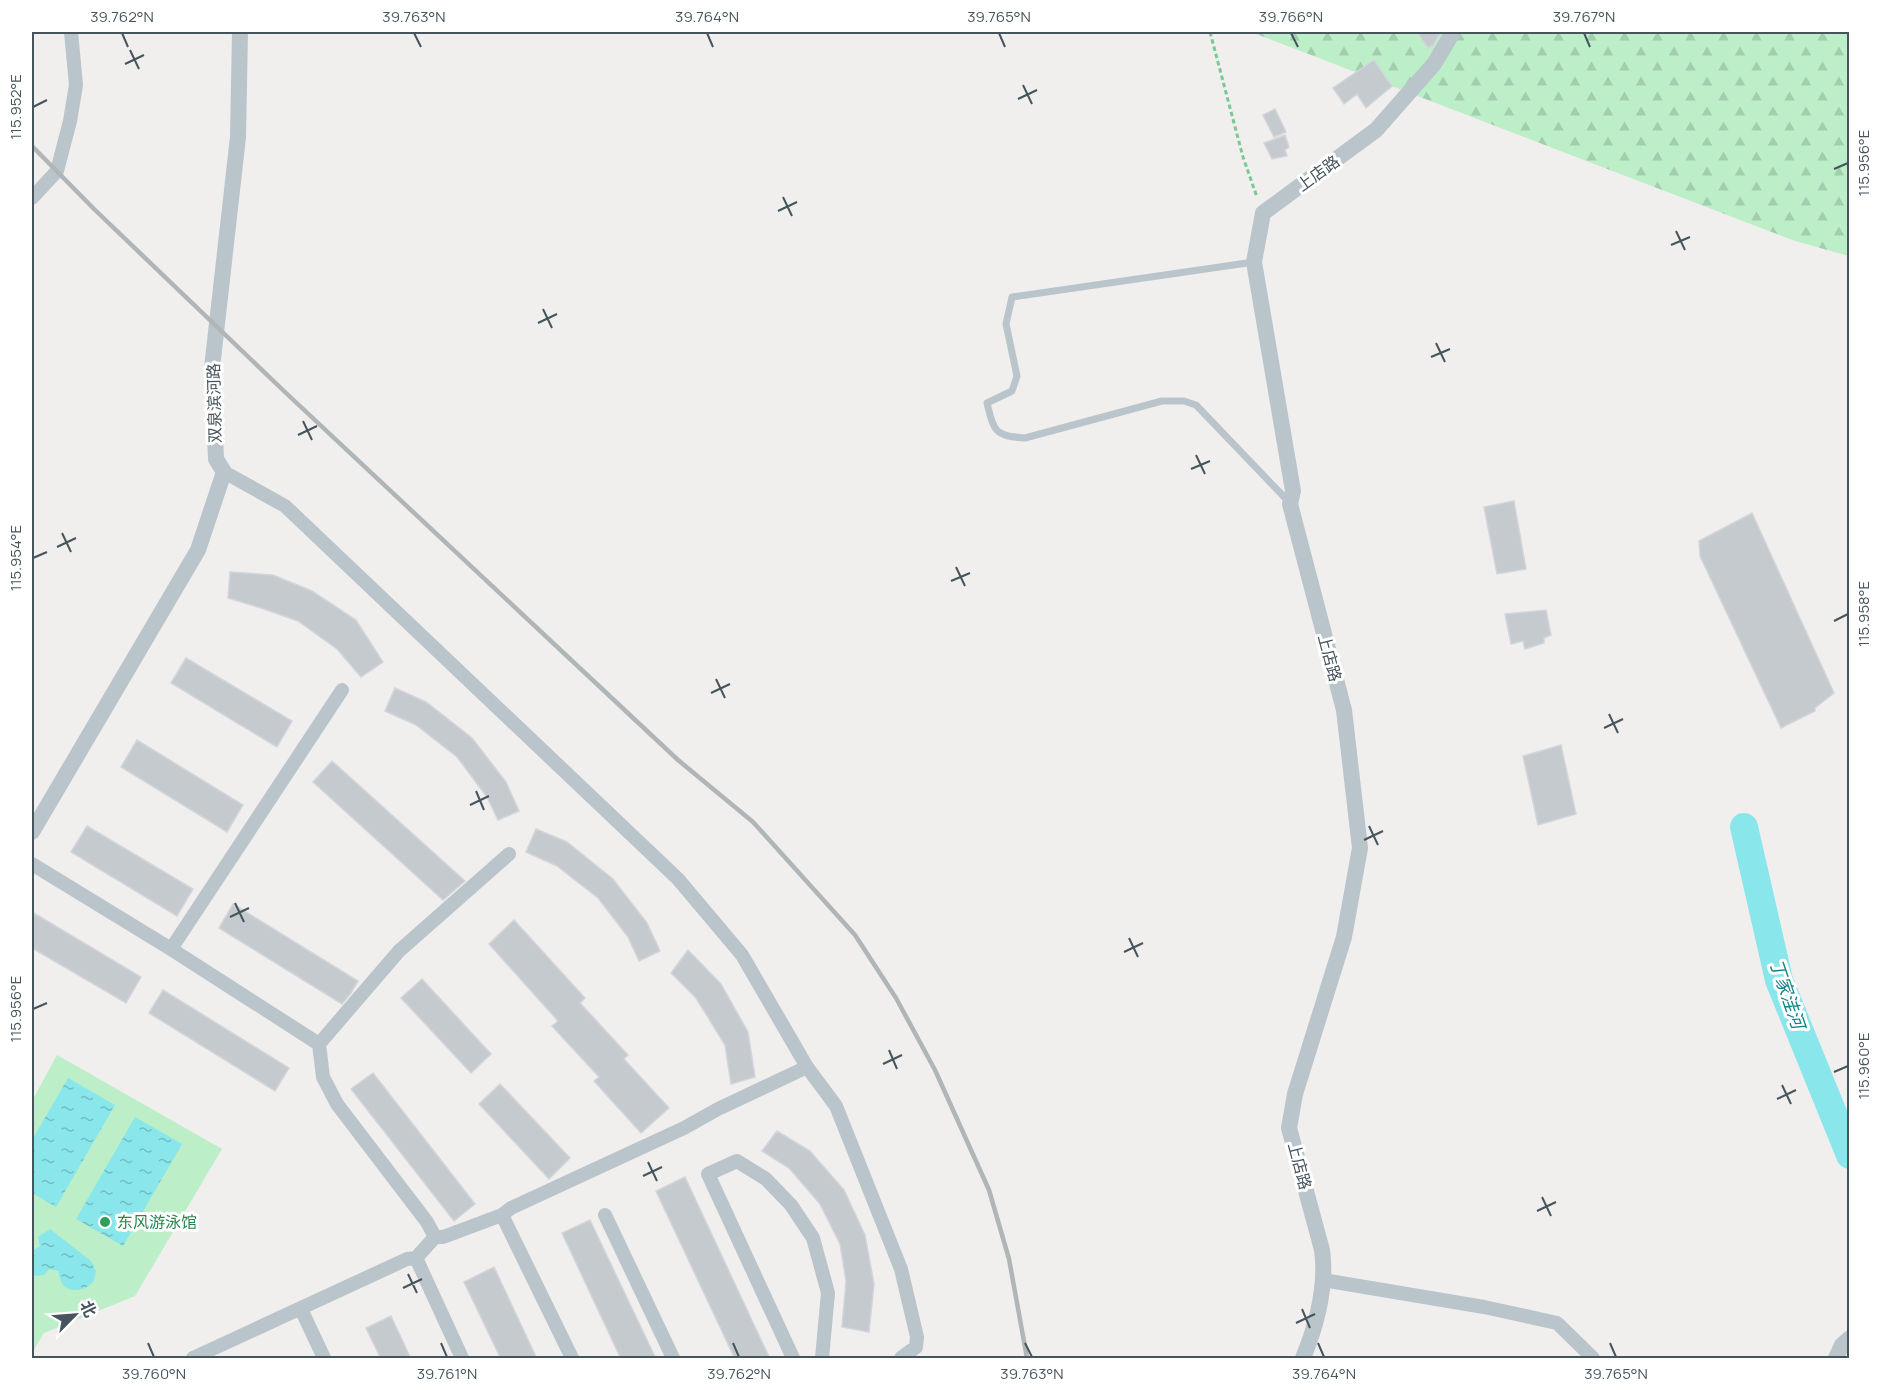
<svg xmlns="http://www.w3.org/2000/svg" width="1881" height="1390" font-family="Manrope,'Noto Sans SC',sans-serif">
	<style>
		.forest { fill: url(#forest-firs) }
		.pitch { fill: #bceec7 }
		.water { fill: url(#water-ripples) }
		.lines { fill: none; stroke-linecap: round; stroke-linejoin: round }
		.river { stroke: #89e6eb; stroke-width: 28 }
		.building { fill: #c5cace; stroke: #d2d5da; stroke-width: 1.5 }
		.path { stroke: #74cc93; stroke-width: 3; stroke-dasharray: 4.5 3; stroke-linecap: butt }
		.service { stroke: #b9c5cb; stroke-width: 7 }
		.minor { stroke: #b9c5cb; stroke-width: 14 }
		.tertiary { stroke: #b9c5cb; stroke-width: 16 }
		.rail { stroke: #b0b5b8; stroke-width: 4.5 }
		.ticks { fill: none; stroke: #46555b; stroke-width: 2 }
		.leisure-dot { fill: #2e9e5b; stroke: #fff; stroke-width: 2 }
		.labels { text-anchor: middle; stroke-width: 6; stroke-linejoin: round; paint-order: stroke }
		.street-label { font-size: 16px; fill: #46555b; stroke: #fff }
		.leisure-label { font-size: 16px; fill: #27864d; stroke: #fff; text-anchor: start }
		.water-label { font-size: 18px; font-style: italic; fill: #0e8389; stroke: #fff }
		.neatline { fill: none; stroke: #46555b; stroke-width: 2 }
		.ticks-label { font-size: 15px; text-anchor: middle; fill: #46555b }
	</style>
	<defs>
		<pattern id="forest-firs" width="22" height="20" patternUnits="userSpaceOnUse" patternTransform="scale(1.5)"><rect width="22" height="20" fill="#bceec7"/><path d="M5 1l3.5 6h-7zM16 11l3.5 6h-7z" fill="#a3cead"/></pattern>
		<pattern id="water-ripples" width="26" height="14" patternUnits="userSpaceOnUse" patternTransform="scale(1.5)"><rect width="26" height="14" fill="#89e6eb"/><path d="M2 4q2-2 4 0t4 0M15 11q2-2 4 0t4 0" fill="none" stroke="#72bdc1"/></pattern>
	</defs>
	<rect width="100%" height="100%" fill="#f1eeee"/>
	<path class="forest" d="M1251,32H1849V256L1795,241Z"/>
	<path class="pitch" d="M57,1055L222,1149L135,1296L44,1333L32,1353V1101Z"/>
	<path class="water" d="M68,1078L115,1105L56,1207L32,1193V1140Z
		M135,1117L182,1144L123,1246L76,1219Z
		M50,1229L91,1261L96,1271C95,1274 95,1277 94,1280C89,1290 71,1294 63,1285C60,1281 59,1275 59,1271L49,1269L44,1275L36,1276L32,1273V1251L40,1246L38,1237Z"/>
	<g class="lines">
		<path class="river" d="M1744,827L1779,980L1850,1155"/>
	</g>
	<path class="building" d="M1417,32H1441L1433,45L1428,48Z
		M1374,60L1392,86L1366,108L1357,94L1344,104L1333,88Z
		M1275,109L1286,132L1274,137L1263,115Z
		M1285,135L1289,147L1285,150L1287,156L1272,159L1264,143Z
		M1514,501L1526,569L1497,574L1484,507Z
		M1752,513L1834,693L1815,708V711L1781,728L1700,556L1699,541Z
		M230,572L273,575L312,591L356,620L383,662L361,677L337,649L298,621L261,608L228,598Z
		M1546,610L1551,635L1544,638V643L1525,649L1523,641L1511,644L1505,614Z
		M186,658L292,721L277,747L171,683Z
		M395,688L426,702L472,738L506,782L519,811L498,820L487,797L457,757L416,725L385,711Z
		M137,740L243,805L227,832L121,767Z
		M1561,745L1576,814L1538,825L1523,756Z
		M332,761L465,881L443,900L313,782Z
		M87,826L193,889L177,916L71,852Z
		M536,829L567,842L613,879L647,923L660,951L639,961L628,937L598,898L557,866L526,852Z
		M233,904L358,981L351,993L342,1004L219,928Z
		M32,912L141,977L126,1003L32,948Z
		M514,920L585,998L580,1003L628,1055L624,1059L669,1108L641,1133L594,1081L599,1077L552,1026L558,1021L489,944Z
		M688,950L721,984L748,1032L755,1077L731,1084L725,1045L696,998L671,973Z
		M422,979L491,1054L471,1073L401,998Z
		M163,990L289,1068L275,1091L149,1013Z
		M373,1073L475,1204L454,1221L351,1089Z
		M500,1084L570,1158L549,1179L479,1104Z
		M777,1131L810,1151L844,1190L865,1235L874,1284L869,1332L842,1327L846,1281L840,1244L820,1204L789,1168L762,1151Z
		M685,1177L770,1359H735L656,1191Z
		M590,1220L656,1359H621L562,1233Z
		M494,1267L537,1359H501L464,1282Z
		M391,1316L411,1359H381L366,1328Z"/>
	<g class="lines">
		<path class="path" d="M1210,32L1243,157L1257,197"/>
		<path class="service" d="M1254,262L1012,297L1006,324L1017,376L1012,391L987,403C994,432 995,436 1025,438L1162,401H1184L1196,405L1289,502"/>
		<path class="minor" d="M32,198L57,171L70,121L76,85L71,32
			M224,472L285,506L678,879L742,955L807,1067L836,1106L901,1269L917,1337L916,1347L901,1358
			M32,864L171,949L319,1044
			M171,949L342,690
			M502,1215L572,1358
			M605,1215L673,1358
			M435,1237L427,1222L337,1104L323,1077L319,1044L399,951L509,854
			M416,1258L462,1358
			M1323,1280L1484,1307L1557,1323L1593,1358
			M301,1309L324,1358
			M193,1358L407,1259L416,1258L435,1237H443L502,1215L511,1208L684,1128L718,1109L807,1067
			M793,1358L708,1174L737,1161L766,1179L791,1205L813,1238L828,1293L822,1358"/>
		<path class="tertiary" d="M32,832L198,550L224,472L216,459L212,368L238,137L240,32
			M1303,1358C1317,1324 1327,1287 1322,1250L1289,1128L1295,1094L1344,937L1360,848L1344,710L1290,504L1293,491L1254,262L1263,213L1376,130L1434,64L1453,32
			M1836,1358L1842,1345L1850,1338"/>
		<path class="rail" d="M32,146L94,209L286,393L678,760L753,822L855,935L896,998L935,1070L989,1190L1009,1259L1027,1358"/>
	</g>
	<path class="ticks" d="M122,33L128,47M414,33L421,47M707,33L713,47M999,33L1005,47M1291,33L1298,47M1584,33L1590,47M130,50L139,69M125,64L144,55M1023,85L1032,104M1018,99L1037,90M33,107L47,100M1834,169L1848,163M783,197L792,216M778,211L797,202M1676,231L1685,250M1671,245L1690,237M543,309L552,328M538,323L557,314M1436,343L1445,362M1431,357L1450,349M303,421L312,440M298,435L317,426M1196,455L1205,474M1191,469L1210,461M62,533L71,552M57,547L76,538M33,558L47,552M956,567L965,586M951,581L970,573M1834,621L1848,614M716,679L725,698M711,693L730,684M1609,714L1618,733M1604,728L1623,719M476,791L484,810M470,805L489,796M1369,826L1378,845M1364,840L1383,831M235,903L244,922M230,917L249,908M1129,938L1138,957M1124,952L1143,943M33,1009L47,1003M889,1050L897,1069M883,1064L902,1055M1834,1072L1848,1066M1782,1085L1791,1104M1777,1099L1796,1090M648,1162L657,1181M643,1176L662,1167M1542,1197L1551,1216M1537,1211L1556,1202M408,1274L417,1293M403,1288L422,1279M1302,1309L1310,1328M1296,1323L1315,1314M148,1343L154,1357M441,1343L447,1357M733,1343L739,1357M1025,1343L1032,1357M1318,1343L1324,1357M1610,1343L1616,1357"/>
	<circle class="leisure-dot" cx="105" cy="1222" r="6"/>
	<g class="labels">
		<g class="street-label">
			<text transform="translate(1318 173) rotate(-36)" y="6">上店路</text>
			<text transform="translate(214 403) rotate(-91)" y="6">双泉滨河路</text>
			<text transform="translate(1330 658) rotate(75)" y="6">上店路</text>
			<text transform="translate(1300 1166) rotate(75)" y="6">上店路</text>
		</g>
		<g class="leisure-label">
			<text x="117" y="1228">东风游泳馆</text>
		</g>
		<g class="water-label">
			<text transform="translate(1787 994) rotate(71)" y="6">丁家洼河</text>
		</g>
	</g>
	<rect width="1881" height="1390" fill="none" stroke="#ffffff" stroke-width="66"/>
	<g transform="translate(75 1315) rotate(65)" stroke="#ffffff" stroke-width="4.5" paint-order="stroke">
	<path d="M0-4.5L10 22L0 15L-10 22Z" fill="#46555b"/>
	<text y="-9" font-size="16" font-weight="bold" text-anchor="middle" fill="#46555b">北</text>
	</g>
	<rect x="33" y="33" width="1815" height="1324" class="neatline"/>
	<g class="ticks-label">
		<text x="122" y="22">39.762°N</text>
		<text x="414" y="22">39.763°N</text>
		<text x="707" y="22">39.764°N</text>
		<text x="999" y="22">39.765°N</text>
		<text x="1291" y="22">39.766°N</text>
		<text x="1584" y="22">39.767°N</text>
		<text transform="translate(16 107) rotate(-90)" y="5">115.952°E</text>
		<text transform="translate(1864 163) rotate(-90)" y="5">115.956°E</text>
		<text transform="translate(16 558) rotate(-90)" y="5">115.954°E</text>
		<text transform="translate(1864 614) rotate(-90)" y="5">115.958°E</text>
		<text transform="translate(16 1009) rotate(-90)" y="5">115.956°E</text>
		<text transform="translate(1864 1066) rotate(-90)" y="5">115.960°E</text>
		<text x="154" y="1379">39.760°N</text>
		<text x="447" y="1379">39.761°N</text>
		<text x="739" y="1379">39.762°N</text>
		<text x="1032" y="1379">39.763°N</text>
		<text x="1324" y="1379">39.764°N</text>
		<text x="1616" y="1379">39.765°N</text>
	</g>
</svg>
